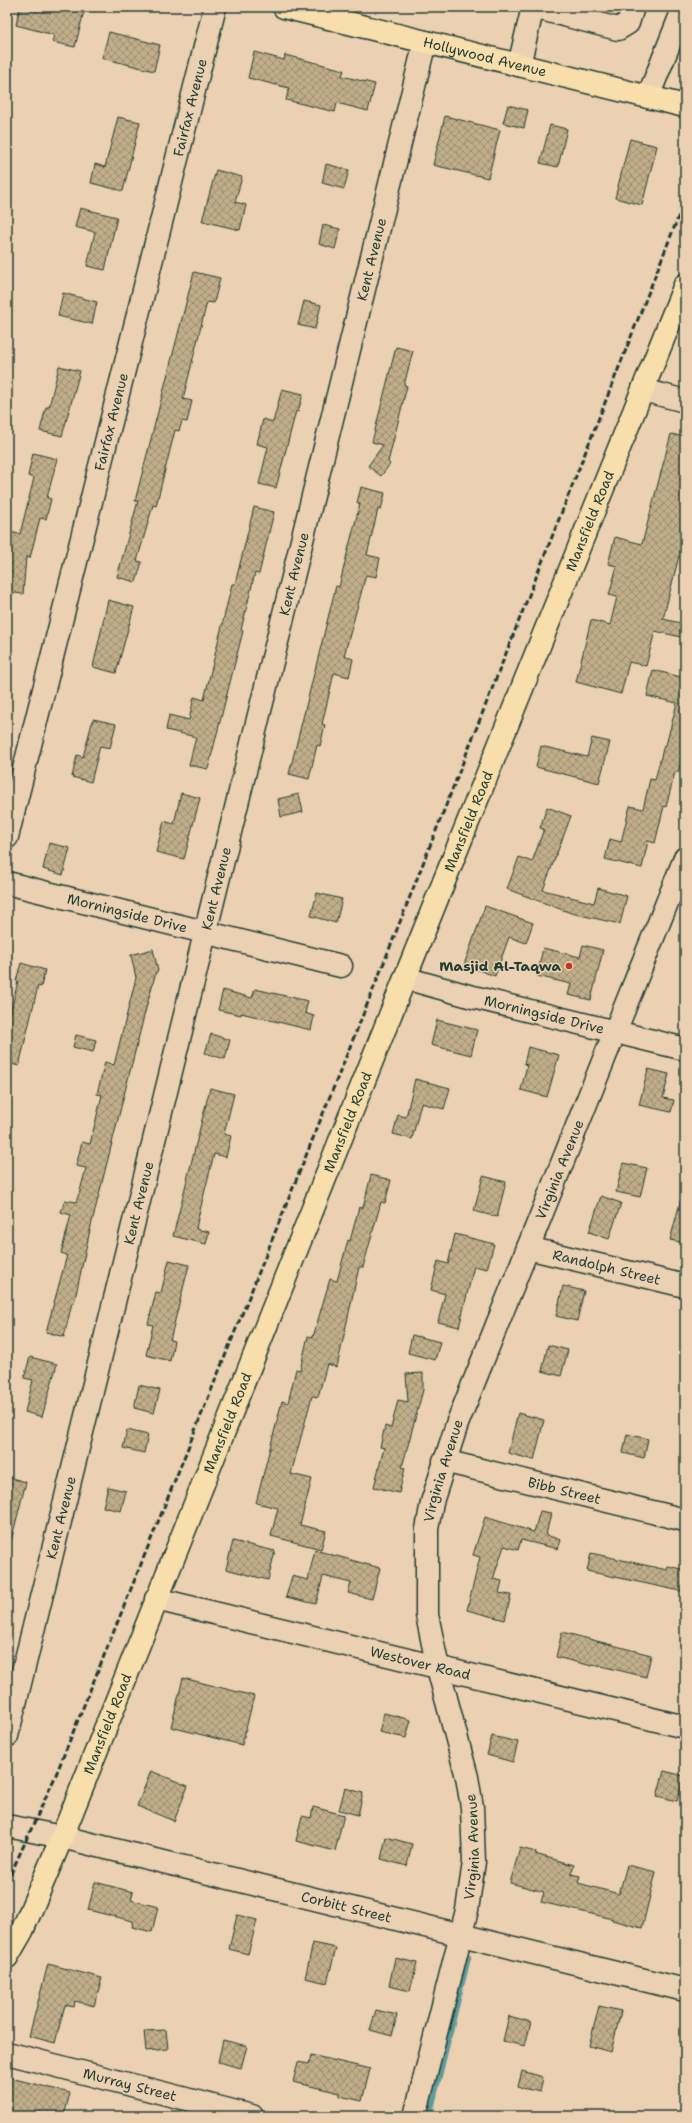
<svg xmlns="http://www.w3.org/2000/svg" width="692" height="2123" font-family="'Shantell Sans',sans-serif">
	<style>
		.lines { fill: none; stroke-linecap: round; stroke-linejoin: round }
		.stream { stroke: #5e9b9a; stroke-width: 4.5 }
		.building { fill: url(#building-cross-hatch); stroke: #1f3d34 }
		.minor-casing { stroke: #1f3d34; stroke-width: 25 }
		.major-casing { stroke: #1f3d34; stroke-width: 25 }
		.minor { stroke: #ebd0b2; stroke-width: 22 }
		.major { stroke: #f8deab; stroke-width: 22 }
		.rail { stroke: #1f3d34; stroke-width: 3; stroke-dasharray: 6 3; stroke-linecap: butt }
		.poi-dot { fill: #c8321e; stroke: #ebd0b2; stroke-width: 1.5 }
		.labels { text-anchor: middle; stroke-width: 3; stroke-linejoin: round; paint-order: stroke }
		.street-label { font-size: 14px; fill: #1f3d34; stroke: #ebd0b2 }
		.poi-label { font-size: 14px; font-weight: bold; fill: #1f3d34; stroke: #ebd0b2; text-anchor: end }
	</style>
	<defs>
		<pattern id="building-cross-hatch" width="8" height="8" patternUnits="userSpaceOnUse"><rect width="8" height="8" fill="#c1ae89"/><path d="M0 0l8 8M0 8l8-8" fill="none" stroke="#9c8f71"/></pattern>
	</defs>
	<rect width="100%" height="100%" fill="#ebd0b2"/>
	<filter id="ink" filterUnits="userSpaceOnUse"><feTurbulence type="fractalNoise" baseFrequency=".025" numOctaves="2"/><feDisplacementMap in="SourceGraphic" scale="8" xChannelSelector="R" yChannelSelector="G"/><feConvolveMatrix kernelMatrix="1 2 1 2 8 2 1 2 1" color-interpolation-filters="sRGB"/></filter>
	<g filter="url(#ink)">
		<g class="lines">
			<path class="stream" d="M430,2116L469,1957"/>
		</g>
		<path class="building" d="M20,7H85L75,47L52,42L54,35L16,25Z
			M109,32L160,45L154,71L102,58Z
			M254,52L284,60L285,55L344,70L342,76L375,84L368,111L337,103L335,112L286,100L289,88L248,78Z
			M508,105L528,110L524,128L503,123Z
			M445,116L500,130L488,178L433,165Z
			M118,117L140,122L123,191L91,183L95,164L105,167Z
			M550,125L567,129L558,167L540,163Z
			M630,139L657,146L642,205L615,198Z
			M326,164L349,170L344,189L322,183Z
			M216,170L242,177L235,202L246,205L240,230L202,221Z
			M80,208L117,217L105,270L87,266L95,232L75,227Z
			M323,225L340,229L335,249L319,244Z
			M194,272L220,278L214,303L207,302L183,399L192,401L187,422L182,421L179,431L175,430L156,506L153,505L137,561L142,562L136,582L117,577L138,501H135Z
			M63,293L97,302L92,324L58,316Z
			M304,301L321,305L315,329L298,325Z
			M396,347L413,351L404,385L407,386L388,462L390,464L381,476L368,466L383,445L372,442Z
			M59,366L80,371L62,436L40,431L46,407H49Z
			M282,389L303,394L298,412L296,411L276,488L259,484L268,447L257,444L263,419L273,422Z
			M671,434L685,437V550L683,557L679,556L663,619L685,624V638L655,631L646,666L629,662L621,694L576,682L591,620L610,625L617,597L609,595L617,566L608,564L615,537L642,544Z
			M33,453L57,459L47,498L51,499L46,519L40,518L30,558L26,557L23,594L7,592V540L9,532L20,534L34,478L28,476Z
			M361,487L385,493L381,510L378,509L367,555L380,558L376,577L366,575L344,656L353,659L349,677L334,673L322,724L325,725L320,746L317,745L309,779L289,774L336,586L339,587L348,550L360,504L357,503Z
			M254,507L274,512L259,574L255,573L241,630L243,631L208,769L189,765L196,737L166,730L169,715L189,720L194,697L204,700L232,584H235Z
			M108,600L134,607L116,673L93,667Z
			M653,670L685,678V746L678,773L675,772L666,807L664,806L655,843L648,841L642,868L605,859L610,839L621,842L630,806L643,809L650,779L655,780L664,745H666L677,703L647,696Z
			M93,719L116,724L110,748L100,746L91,782L72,777L77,755L83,757Z
			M592,738L610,742L599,783L536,767L541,746L587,757Z
			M181,793L200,798L184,859L156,852L164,821L174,824Z
			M299,794L303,812L281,817L278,799Z
			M547,807L571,816L543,890L594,903L598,888L627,896L620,924L571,913L507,889L519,857L532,862L544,829L540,828Z
			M49,843L70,848L63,875L43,869Z
			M317,893L342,899L336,923L311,916Z
			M485,906L533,923L526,943L509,937L495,976L464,965Z
			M583,945L603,950L591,1000L568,995L571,984L537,976L543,948L580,957Z
			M153,949L158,971L156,972L145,1012L90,1230L74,1303H72L64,1337L46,1332L67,1255L61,1253L71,1215L61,1212L65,1200L76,1202L80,1191L86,1168L76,1166L82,1142L90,1144L102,1095L97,1094L105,1062L114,1065L136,978L131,955Z
			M21,963L45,970L41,987L38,986L19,1066L7,1063V1027L18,981H16Z
			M255,989L308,1001L305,1013L314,1016L311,1030L241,1013V1015L218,1010L223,990L252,998Z
			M437,1020L477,1030L471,1055L431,1045Z
			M211,1034L230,1040L225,1059L205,1053Z
			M76,1035L96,1040L93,1052L73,1047Z
			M528,1047L559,1055L547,1097L521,1090L527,1065L524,1064Z
			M648,1069L669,1074L663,1098L674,1100L671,1112L639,1105Z
			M415,1079L450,1088L444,1109L421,1103L412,1139L393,1134L398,1115L406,1117Z
			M210,1088L234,1094L224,1134L231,1136L226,1157L214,1154L198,1218L196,1229L209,1232L206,1244L173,1236Z
			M623,1163L647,1168L640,1197L616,1192Z
			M371,1175L391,1180L385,1203L381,1202L363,1267H359L337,1367L327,1364L318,1397L312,1396L291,1474L312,1479L300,1525L326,1531L321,1549L271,1536L278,1508L256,1503L282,1401L288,1403L296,1369L300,1370L308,1336L313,1337L330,1279L337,1281L348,1240L350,1241L359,1207L363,1208Z
			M483,1176L506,1182L497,1217L474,1211Z
			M601,1196L621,1203L609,1239L589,1232Z
			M681,1199H685V1243L670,1240Z
			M455,1234L494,1244L487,1269L474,1266L459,1327L438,1322L445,1294L431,1290L438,1261L448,1264Z
			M169,1260L189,1265L170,1340L174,1341L170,1361L146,1355L153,1325L148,1324L156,1292L161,1293Z
			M563,1286L584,1291L577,1321L556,1316Z
			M412,1335L440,1342L435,1360L408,1353Z
			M548,1345L568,1350L561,1376L542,1371Z
			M30,1357L57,1364L42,1417L25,1412L33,1380L24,1378Z
			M423,1373V1390L402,1467L405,1468L399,1493L374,1487L384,1448L380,1447L385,1426L391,1428L398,1400L408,1402L406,1374Z
			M139,1385L160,1390L154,1413L134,1408Z
			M518,1413L544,1420L534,1460L508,1453Z
			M127,1430L148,1435L144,1453L123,1448Z
			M627,1434L648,1439L644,1458L623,1453Z
			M7,1477L26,1482L11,1541H7Z
			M108,1487L126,1491L121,1511L103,1507Z
			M540,1511L551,1513L546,1535L561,1540L558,1549L521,1540L518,1550L504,1546L493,1579L502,1581L499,1593L511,1595L505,1620L467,1610L480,1557L473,1555L485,1517L534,1532Z
			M233,1541L275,1551L268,1580L226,1569Z
			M315,1550L380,1568L372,1599L348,1593L351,1583L323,1576L316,1604L286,1597L292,1576L308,1580Z
			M591,1553L667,1570L668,1566L685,1570V1592L587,1571Z
			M562,1632L651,1655L646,1677L593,1664L592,1666L556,1657Z
			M183,1678L254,1696L242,1745L171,1727Z
			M384,1713L411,1720L406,1738L379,1732Z
			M492,1736L518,1742L513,1762L487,1755Z
			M151,1771L188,1786L174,1821L137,1806Z
			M664,1771L684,1776L677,1801L657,1796Z
			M345,1788L363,1793L358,1815L339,1810Z
			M313,1807L344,1815L335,1851L296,1841L302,1816L311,1818Z
			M386,1837L412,1844L407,1866L381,1859Z
			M520,1848L536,1852L535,1854L574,1865L571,1874L580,1876L578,1883L619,1894L627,1865L656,1872L642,1928L612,1920L613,1919L541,1902L544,1892L510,1883Z
			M95,1882L133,1892L131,1900L158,1907L152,1932L132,1927L133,1921L88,1910Z
			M237,1915L257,1920L248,1954L229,1949Z
			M313,1943L336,1948L327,1983L305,1978Z
			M395,1958L417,1963L410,1991L389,1986Z
			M48,1964L102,1978L94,2006L75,2001L74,2007L65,2005L55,2043L29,2036Z
			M599,2006L621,2011L611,2052L589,2046Z
			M376,2010L397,2015L392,2036L370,2030Z
			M509,2016L531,2022L525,2046L503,2041Z
			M166,2030L168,2049L146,2051L144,2031Z
			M223,2040L247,2046L241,2068L218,2062Z
			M311,2055L370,2069L362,2101L340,2096V2093L293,2082L298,2062L309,2064Z
			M522,2071L543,2077L540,2092L518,2087Z
			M7,2077L70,2093L64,2116L52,2113V2116H7Z"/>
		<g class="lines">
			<defs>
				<g id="minor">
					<path d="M519,65L533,7L618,29L628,23L633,7"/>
					<path d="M648,97L684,7"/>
					<path d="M643,390L685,401"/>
					<path id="s1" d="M7,837L215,7"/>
					<path id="s2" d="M7,883L341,966"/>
					<path id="s3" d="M405,978L469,996L685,1049"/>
					<path id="s4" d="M528,1248L685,1286"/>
					<path id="s5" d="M444,1461L685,1520"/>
					<path id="s6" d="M156,1599L685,1727"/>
					<path id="s7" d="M7,1736L425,42"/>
					<path id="s8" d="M7,1826L62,1837L685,1990"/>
					<path id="s9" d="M7,2053L252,2116"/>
					<path id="s10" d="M415,2116L467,1910L474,1862L472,1807L467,1777L438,1668L427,1615V1529L432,1502L457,1424L685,858"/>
				</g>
				<g id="major">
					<path id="s11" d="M284,7L685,106"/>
					<path id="s12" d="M7,1957L22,1931L62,1837L405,978L685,285"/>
				</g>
			</defs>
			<use href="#minor" class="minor-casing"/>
			<use href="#major" class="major-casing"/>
			<use href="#minor" class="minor"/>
			<use href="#major" class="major"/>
			<path class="rail" d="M7,1882L55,1777L379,975L685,200"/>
		</g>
	</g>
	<circle class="poi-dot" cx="569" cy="966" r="4"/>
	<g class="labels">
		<g class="street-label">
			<text dy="5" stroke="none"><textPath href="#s11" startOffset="207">Hollywood Avenue</textPath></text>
			<text dy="5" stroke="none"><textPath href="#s1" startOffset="752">Fairfax Avenue</textPath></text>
			<text dy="5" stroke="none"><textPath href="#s7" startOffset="1521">Kent Avenue</textPath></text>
			<text dy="5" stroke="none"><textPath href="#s1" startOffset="428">Fairfax Avenue</textPath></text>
			<text dy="5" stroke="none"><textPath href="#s12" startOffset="1550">Mansfield Road</textPath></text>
			<text dy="5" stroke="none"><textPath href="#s7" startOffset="1197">Kent Avenue</textPath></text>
			<text dy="5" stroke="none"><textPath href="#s12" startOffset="1226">Mansfield Road</textPath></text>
			<text dy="5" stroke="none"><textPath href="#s7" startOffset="873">Kent Avenue</textPath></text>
			<text dy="5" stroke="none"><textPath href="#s2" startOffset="124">Morningside Drive</textPath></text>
			<text dy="5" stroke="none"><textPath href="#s3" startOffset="144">Morningside Drive</textPath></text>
			<text dy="5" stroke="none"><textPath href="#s12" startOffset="902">Mansfield Road</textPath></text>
			<text dy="5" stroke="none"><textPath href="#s10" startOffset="983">Virginia Avenue</textPath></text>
			<text dy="5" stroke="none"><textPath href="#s7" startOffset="549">Kent Avenue</textPath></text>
			<text dy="5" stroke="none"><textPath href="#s4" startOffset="81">Randolph Street</textPath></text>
			<text dy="5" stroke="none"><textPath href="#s12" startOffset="578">Mansfield Road</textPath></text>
			<text dy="5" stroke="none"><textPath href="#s10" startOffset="660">Virginia Avenue</textPath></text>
			<text dy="5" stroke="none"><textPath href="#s5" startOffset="124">Bibb Street</textPath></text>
			<text dy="5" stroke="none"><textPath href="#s7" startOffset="225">Kent Avenue</textPath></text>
			<text dy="5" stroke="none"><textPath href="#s6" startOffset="272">Westover Road</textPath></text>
			<text dy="5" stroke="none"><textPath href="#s12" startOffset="254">Mansfield Road</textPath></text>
			<text dy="5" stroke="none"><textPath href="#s10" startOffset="276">Virginia Avenue</textPath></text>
			<text dy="5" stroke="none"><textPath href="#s8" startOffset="349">Corbitt Street</textPath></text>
			<text dy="5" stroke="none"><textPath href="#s9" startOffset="127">Murray Street</textPath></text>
		</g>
		<g class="poi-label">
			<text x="561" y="971">Masjid Al-Taqwa</text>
		</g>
	</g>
	<rect width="692" height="2123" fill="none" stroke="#ebd0b2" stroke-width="24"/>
	<rect x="12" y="12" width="668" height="2099" fill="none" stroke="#1f3d34" stroke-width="1.5" filter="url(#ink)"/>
</svg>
